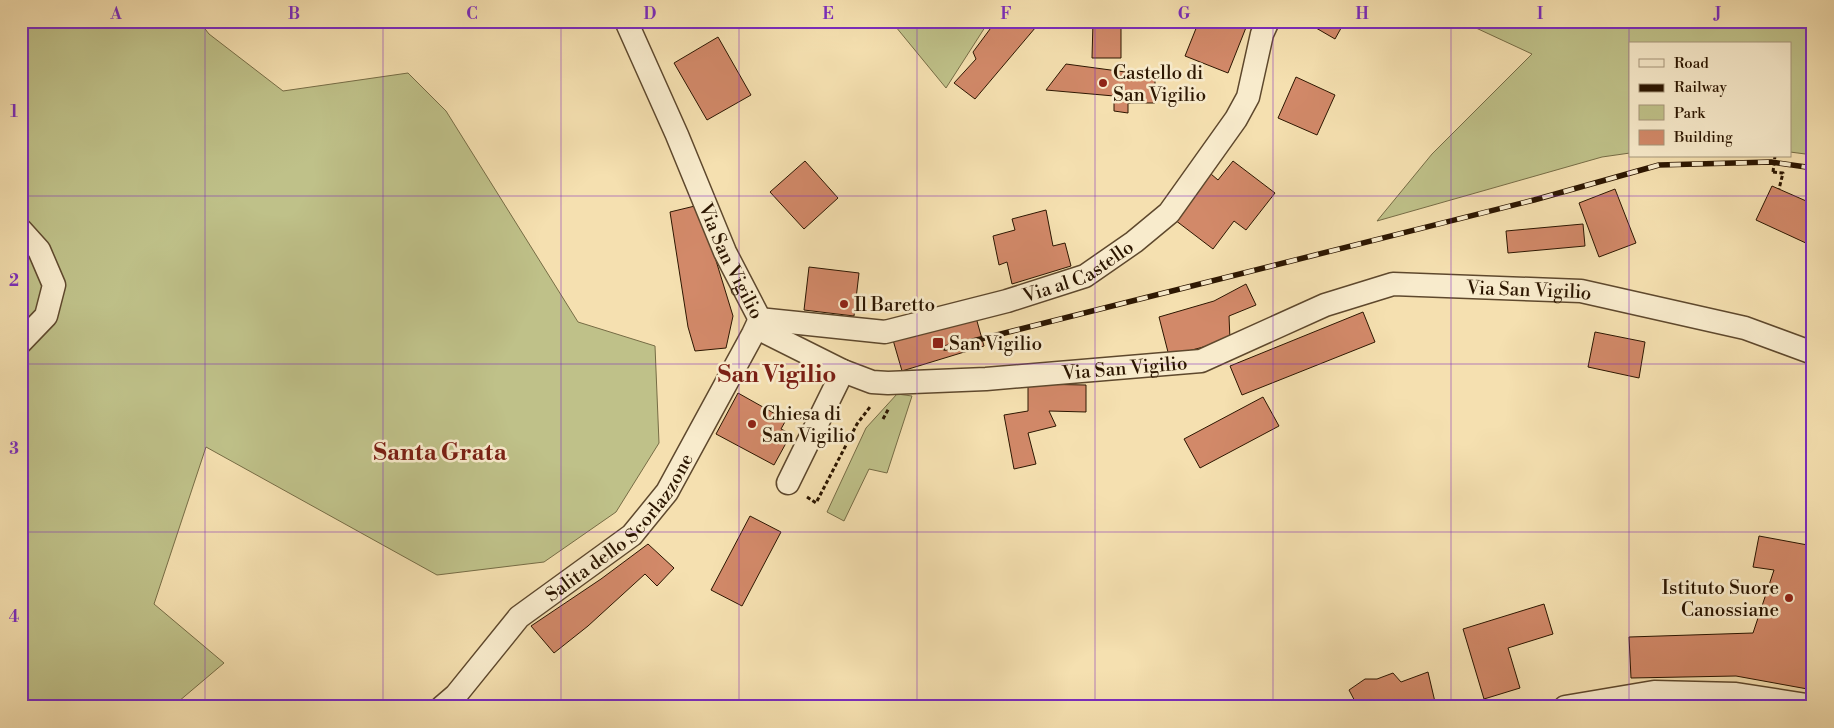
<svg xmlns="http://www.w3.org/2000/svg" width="1834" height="728" font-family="'Libre Bodoni',serif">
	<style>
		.green { fill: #bfc189; stroke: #766c45 }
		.building { fill: #d28969; stroke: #2c1601 }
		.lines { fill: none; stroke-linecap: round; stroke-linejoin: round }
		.street-casing { stroke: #5e482d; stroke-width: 25 }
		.path { stroke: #2c1601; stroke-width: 3; stroke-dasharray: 4 2.5; stroke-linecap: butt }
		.street { stroke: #f8ebcc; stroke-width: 22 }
		.rail-casing { stroke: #2c1601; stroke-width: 5.5 }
		.rail { stroke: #f8ebcc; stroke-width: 4; stroke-dasharray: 11; stroke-linecap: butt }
		.path-bridge { stroke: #2c1601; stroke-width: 3; stroke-dasharray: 4 2.5; stroke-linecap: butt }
		.grid { fill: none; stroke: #7b2cbf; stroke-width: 1; stroke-opacity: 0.55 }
		.poi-dot { fill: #8f2418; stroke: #f8ebcc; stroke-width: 2 }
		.labels { text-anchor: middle; stroke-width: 5; stroke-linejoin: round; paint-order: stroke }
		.poi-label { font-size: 19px; fill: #2c1601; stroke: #f8ebcc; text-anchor: start }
		.street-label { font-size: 19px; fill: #2c1601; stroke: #f8ebcc }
		.district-label { font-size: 24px; font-weight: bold; fill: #7a1f14; stroke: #f8ebcc }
		.neatline { fill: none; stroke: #7b2cbf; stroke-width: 2 }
		.grid-label { font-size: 16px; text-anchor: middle; font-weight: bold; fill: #7b2cbf }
	</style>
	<rect width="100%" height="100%" fill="#f5e0b0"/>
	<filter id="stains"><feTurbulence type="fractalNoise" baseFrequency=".004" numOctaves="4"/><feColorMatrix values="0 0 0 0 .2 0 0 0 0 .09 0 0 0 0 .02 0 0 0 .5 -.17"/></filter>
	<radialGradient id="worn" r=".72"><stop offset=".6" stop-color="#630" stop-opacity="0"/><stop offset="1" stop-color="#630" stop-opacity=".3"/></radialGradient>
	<path class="green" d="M21,21H199L209,34L283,91L408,73L446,111L578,322L655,346L659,443L616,512L544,562L437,575L206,447L154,604L224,663L172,707H71L21,704V129L28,121L21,113Z
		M891,21H989L946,88Z
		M1461,21H1813V155L1790,152V44H1630V153L1602,157L1377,221L1432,154L1532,54Z
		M897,394L912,396L887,473L869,469L844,521L827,512L866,428Z"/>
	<path class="building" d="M996,21H1041L975,99L954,83L976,59L973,52Z
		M1093,21H1121V58H1092Z
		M1199,21H1238L1247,25L1228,73L1185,56Z
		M1304,21H1345L1335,39Z
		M718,37L751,95L707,120L674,63Z
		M1066,64L1155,76V103H1128V113L1114,111V96L1046,90Z
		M1296,77L1335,95L1317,135L1278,118Z
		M805,161L838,198L804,229L770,192Z
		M1233,161L1275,193L1246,230L1234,221L1213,249L1175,220L1211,174L1218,180Z
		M1772,186L1813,204V234L1808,244L1756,220Z
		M1615,189L1636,243L1599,257L1579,203Z
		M699,205L733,316L726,348L695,351L688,327L670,212Z
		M1046,210L1053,246L1065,243L1071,266L1012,284L1007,262L999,265L993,236L1015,230L1012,219Z
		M1583,224L1585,246L1508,253L1506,231Z
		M809,267L859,273L854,316L804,310Z
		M1246,284L1256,305L1229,316L1230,340L1169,356L1159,317L1214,301Z
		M1363,312L1375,342L1242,395L1230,366Z
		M975,314L984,346L902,371L893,340Z
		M1595,332L1645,342L1639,378L1588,367Z
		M1028,384L1086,385V412L1049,411L1056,426L1028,433L1036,464L1014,469L1004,415L1028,411Z
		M738,393L786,420L781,429L791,434L774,465L716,434Z
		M1263,397L1279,426L1200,468L1184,439Z
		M750,516L781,532L742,606L711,590Z
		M1759,536L1813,546V626L1810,641H1813V690L1736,676L1631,678L1629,637L1753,633L1774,570L1753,567Z
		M648,544L674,568L657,586L645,574L588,626L554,653L531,626L601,579Z
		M1544,604L1553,634L1508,648L1520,688L1484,699L1463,629Z
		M1428,672L1435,702L1449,703L1450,707H1358L1349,690L1365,679H1377L1393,673L1401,682Z"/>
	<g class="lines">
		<defs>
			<g id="street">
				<path id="s1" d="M626,21L677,135L725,252L767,333L843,371L872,382L888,383L986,379L1201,361L1325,305L1393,284L1581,291L1745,328L1813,353"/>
				<path d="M21,230L39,250L54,285L46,316L21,342"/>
				<path id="s2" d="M760,319L885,332L1007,301L1085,276L1134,242L1169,213L1236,119L1248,97L1262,34L1268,21"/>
				<path d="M788,483L843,371"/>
				<path id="s3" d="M442,707L456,695L519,617L632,535L667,492L753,334L760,319"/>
				<path d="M1565,707L1654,692L1736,694L1813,706"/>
			</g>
		</defs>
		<use href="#street" class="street-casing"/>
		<path class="path" d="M920,21L922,23L927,21
			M1773,172L1783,173L1779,189
			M883,419L889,408
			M807,497L816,503L857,424L870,407"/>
		<use href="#street" class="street"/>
		<defs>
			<path id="rail" d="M945,348L1534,200L1659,165L1771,162L1813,168"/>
		</defs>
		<use href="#rail" class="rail-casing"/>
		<use href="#rail" class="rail"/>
		<path class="path-bridge" d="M1773,172L1775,156"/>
	</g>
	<path class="grid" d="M205,21V707M383,21V707M561,21V707M739,21V707M917,21V707M1095,21V707M1273,21V707M1451,21V707M1629,21V707M21,196H1813M21,364H1813M21,532H1813"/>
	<g class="poi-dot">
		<circle cx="1103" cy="83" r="5"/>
		<circle cx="844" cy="304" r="5"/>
		<rect x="932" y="337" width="12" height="12" rx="2.5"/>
		<circle cx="752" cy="424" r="5"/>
		<circle cx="1789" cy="598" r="5"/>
	</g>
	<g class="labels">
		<g class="poi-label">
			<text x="1113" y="79">Castello di<tspan x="1113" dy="22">San Vigilio</tspan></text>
			<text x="854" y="311">Il Baretto</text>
			<text x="949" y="350">San Vigilio</text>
			<text x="762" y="420">Chiesa di<tspan x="762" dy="22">San Vigilio</tspan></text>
			<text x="1779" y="594" text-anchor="end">Istituto Suore<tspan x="1779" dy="22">Canossiane</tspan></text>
		</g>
		<g class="street-label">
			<text dy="7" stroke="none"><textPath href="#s1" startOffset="262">Via San Vigilio</textPath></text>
			<text dy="7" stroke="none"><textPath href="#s2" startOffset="329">Via al Castello</textPath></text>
			<text dy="7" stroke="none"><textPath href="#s1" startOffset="1132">Via San Vigilio</textPath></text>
			<text dy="7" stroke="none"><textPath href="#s1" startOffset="712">Via San Vigilio</textPath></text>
			<text dy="7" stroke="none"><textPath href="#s3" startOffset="255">Salita dello Scorlazzone</textPath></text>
		</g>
		<g class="district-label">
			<text x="777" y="382">San Vigilio</text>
			<text x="440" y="460">Santa Grata</text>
		</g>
	</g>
	<rect width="1834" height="728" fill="none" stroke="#f5e0b0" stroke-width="55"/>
	<rect x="1629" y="42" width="162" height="115" fill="#f8ebcc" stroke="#a6967b"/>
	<rect x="1639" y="59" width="25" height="8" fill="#f8ebcc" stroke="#a6967b"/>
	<text x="1674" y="68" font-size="15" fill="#2c1601">Road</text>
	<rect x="1639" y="84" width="25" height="8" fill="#2c1601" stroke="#a6967b"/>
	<text x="1674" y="92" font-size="15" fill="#2c1601">Railway</text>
	<rect x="1639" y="105" width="25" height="15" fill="#bfc189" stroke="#a6967b"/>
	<text x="1674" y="118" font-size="15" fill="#2c1601">Park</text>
	<rect x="1639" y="130" width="25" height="15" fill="#d28969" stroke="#a6967b"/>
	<text x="1674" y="142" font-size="15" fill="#2c1601">Building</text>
	<rect x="28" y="28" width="1778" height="672" class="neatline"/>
	<g class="grid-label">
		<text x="116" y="19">A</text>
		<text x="294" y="19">B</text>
		<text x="472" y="19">C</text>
		<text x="650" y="19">D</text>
		<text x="828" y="19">E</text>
		<text x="1006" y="19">F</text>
		<text x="1184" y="19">G</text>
		<text x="1362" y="19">H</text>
		<text x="1540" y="19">I</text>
		<text x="1718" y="19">J</text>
		<text x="14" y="117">1</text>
		<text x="14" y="286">2</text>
		<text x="14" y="454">3</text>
		<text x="14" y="622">4</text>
	</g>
	<rect width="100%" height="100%" filter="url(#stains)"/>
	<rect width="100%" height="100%" fill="url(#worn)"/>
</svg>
